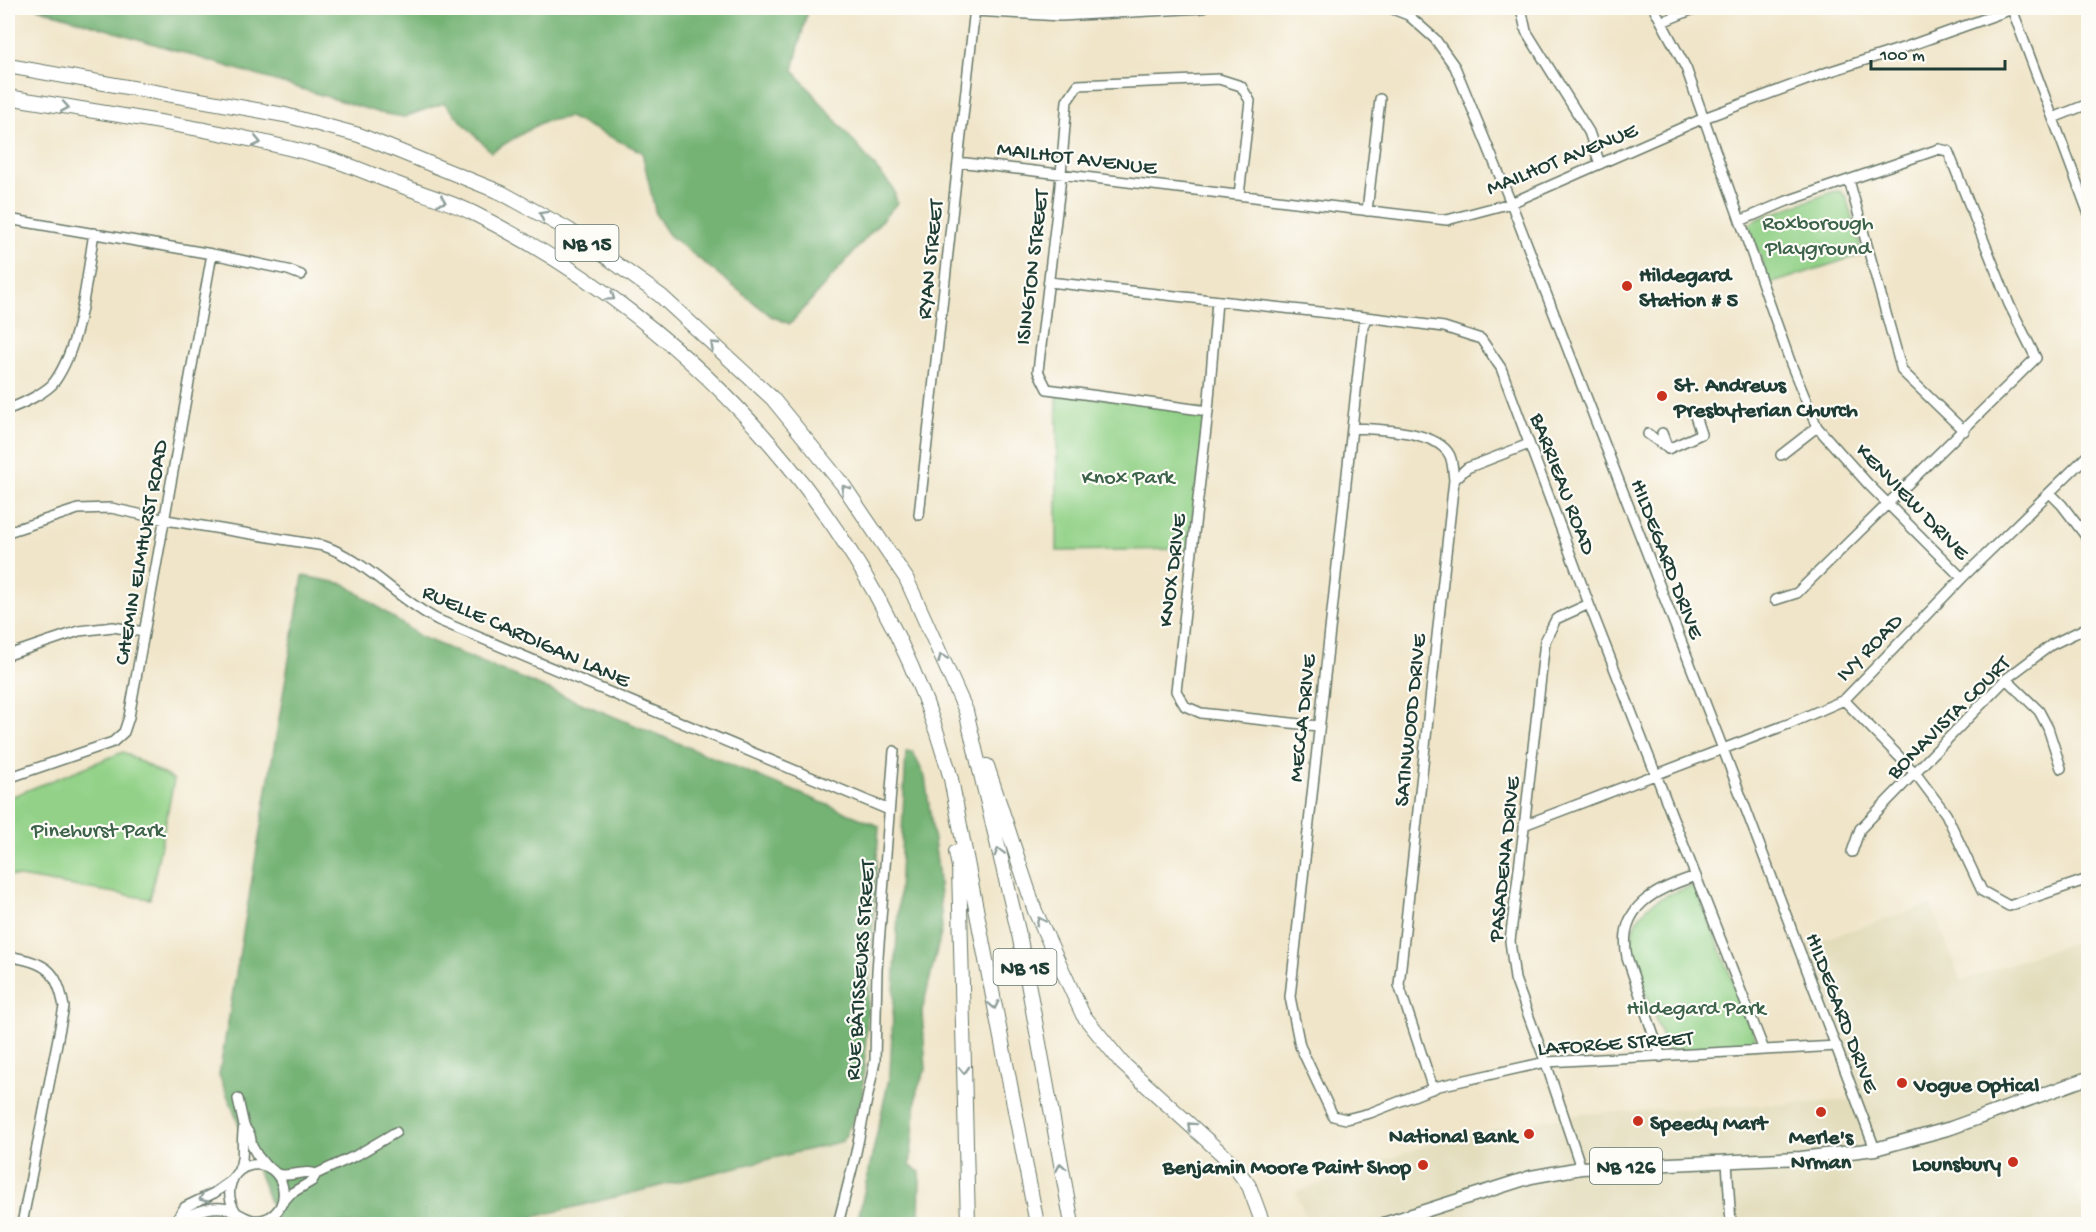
<svg xmlns="http://www.w3.org/2000/svg" width="2096" height="1232" font-family="'Gochi Hand',sans-serif">
	<style>
		.built { fill: #e2dcba }
		.green { fill: #92d187; stroke: #58875e; stroke-width: 1.5 }
		.forest { fill: #75b374; stroke: #4a7854; stroke-width: 1.5 }
		.lines { fill: none; stroke-linecap: round; stroke-linejoin: round }
		.minor-casing { stroke: #687868; stroke-width: 12 }
		.major-casing { stroke: #687868; stroke-width: 15 }
		.highway-casing { stroke: #687868; stroke-width: 16 }
		.minor { stroke: #fff; stroke-width: 9 }
		.major { stroke: #fff; stroke-width: 12 }
		.highway { stroke: #fff; stroke-width: 14 }
		.oneway { stroke: #8f9e9a }
		.poi-dot { fill: #c8321e; stroke: #fdfcf7; stroke-width: 2 }
		.labels { text-anchor: middle; stroke-width: 4.5; stroke-linejoin: round; paint-order: stroke }
		.shield { fill: #fdfcf7; stroke: #62766e; stroke-width: 1.5 }
		.shield-label { font-size: 21px; font-weight: bold; fill: #1f3d34 }
		.street-label { font-size: 22px; fill: #1f3d34; stroke: #fdfcf7 }
		.park-label { font-size: 22px; fill: #3c6249; stroke: #fdfcf7 }
		.poi-label { font-size: 22px; font-weight: bold; fill: #1f3d34; stroke: #fdfcf7; text-anchor: start }
	</style>
	<rect width="100%" height="100%" fill="#fdfcf7"/>
	<filter id="ink" filterUnits="userSpaceOnUse"><feTurbulence type="fractalNoise" baseFrequency=".0167" numOctaves="2"/><feDisplacementMap in="SourceGraphic" scale="12" xChannelSelector="R" yChannelSelector="G"/><feConvolveMatrix kernelMatrix="1 2 1 2 8 2 1 2 1" color-interpolation-filters="sRGB"/></filter>
	<filter id="wash" filterUnits="userSpaceOnUse"><feTurbulence type="fractalNoise" baseFrequency=".008" numOctaves="4" result="noise"/><feDisplacementMap in="SourceGraphic" scale="24" xChannelSelector="R" yChannelSelector="G"/><feGaussianBlur stdDeviation="1.35" result="paint"/><feColorMatrix in="noise" values="0 0 0 0 0 0 0 0 0 0 0 0 0 0 0 0 0 1.4 0 .05"/><feComposite in="paint" operator="in"/></filter>
	<g filter="url(#wash)">
		<rect width="100%" height="100%" fill="#f0e5c9"/>
		<path class="built" d="M1931,904L1961,981L2088,937V1181L2074,1187L2088,1224H1309L1296,1192L1453,1136L1583,1114L1857,1100L1799,947Z
			M843,1141L855,1157L838,1224H505Z"/>
		<path class="green" d="M1835,191H1840L1846,197L1863,254L1770,284L1750,229V224L1755,220Z
			M1057,390L1208,411L1188,549L1057,551Z
			M123,752L174,780L150,899L8,875V798Z
			M1695,886L1759,1047L1667,1052C1660,1031 1653,1011 1645,991C1641,980 1635,968 1633,956C1624,912 1660,894 1695,886Z"/>
		<path class="forest" d="M37,8H808L793,70L893,188L897,203L790,324L771,316L669,235L656,215L642,152L569,117L542,122L491,152L444,103L404,117L380,113Z
			M303,576L345,584L421,637L879,826L862,1100L843,1141L505,1224H279L219,1075Z
			M906,752H913L925,777L938,869L942,929L922,1011L926,1069L917,1090L910,1166L920,1172L919,1224H857L890,1074Z"/>
	</g>
	<g filter="url(#ink)">
		<g class="lines">
			<defs>
				<path id="minor" d="M1390,8L1408,15L1435,39L1455,67L1511,203L1723,749L1875,1149
					M1521,8L1526,31L1589,132L1600,164
					M1654,8L1686,68L1791,364L1817,427L1869,485L1962,578
					M2012,9L2088,212
					M975,11L1061,16L1203,8
					M1662,22L1696,8
					M2053,118L2088,104
					M958,162L1447,220L1511,203L1704,118L1828,72L1906,47L2015,8
					M1849,180L1902,371L1964,431
					M1367,211L1380,99
					M8,219L212,254L288,270L301,275
					M1740,221L1787,201L1939,149L1948,151L2009,304L2036,358L1797,593L1775,600
					M1049,282L1374,318L1444,327L1481,339L1501,368L1589,604L1764,1050
					M1217,301L1208,411L1176,691L1185,706L1201,713L1318,726
					M1366,318L1363,327L1290,997L1300,1046L1333,1116L1346,1119L1370,1113L1439,1086L1546,1062L1837,1046
					M8,409C20,405 48,392 55,381C82,342 86,279 94,233
					M1208,411L1047,389L1038,371L1060,186L1067,101L1078,85L1219,79L1241,86L1250,101L1239,195
					M1352,428C1377,429 1438,430 1450,456C1453,463 1453,473 1454,480L1399,985L1433,1089
					M1662,433L1668,449L1701,434L1695,416
					M1648,434L1666,447
					M1781,455L1817,427
					M1454,480L1467,468L1529,444
					M2050,493L2062,505L2088,539
					M919,515L975,8
					M8,532L78,509L111,508L166,520L324,546C367,561 397,599 438,620L889,810
					M8,655L79,631L113,627L144,632
					M2006,679L2039,711L2048,728L2061,768
					M1844,700L1916,774L1946,814L1982,891L2009,906L2088,879
					M8,778L113,742L124,732L129,717L212,254
					M1524,825L1791,723L1844,700L1962,578L2088,455
					M1852,852L1860,829L2006,679L2051,645L2088,627
					M8,956C45,963 57,968 64,1007L22,1224
					M1661,1057L1627,957C1617,907 1655,889 1696,876
					M238,1099L244,1126L250,1135L252,1146L257,1155L266,1166
					M1727,1162L1731,1224
					M1581,1168L1547,1066L1515,979L1510,941L1524,828L1545,641L1556,619L1589,604
					M238,1172C246,1156 240,1142 244,1126
					M277,1174C290,1178 304,1169 316,1174
					M283,1202L290,1194L312,1181L316,1174L357,1155L396,1132
					M178,1218C193,1215 206,1206 222,1208C238,1209 247,1225 265,1219C296,1209 285,1160 252,1165C229,1169 224,1195 236,1212
					M174,1224L185,1207L214,1193L231,1181
					M838,1224L855,1157L875,1061L877,970L894,751"/>
				<path id="major" d="M1384,1224L1531,1177L1581,1168L1801,1158L1875,1149L1951,1128L2088,1078"/>
				<path id="highway" d="M8,66L285,115L359,135L502,193L569,230L661,296L772,398L843,485L906,578L966,711L1020,939L1072,1224
					M8,97C114,115 222,129 327,158C351,165 374,176 397,184C422,194 449,201 473,213C701,327 883,531 951,779L1037,1224
					M987,766L1035,911L1083,1015L1122,1063L1232,1163L1249,1186L1263,1224
					M956,852L959,867L968,1224"/>
			</defs>
			<use href="#minor" class="minor-casing"/>
			<use href="#major" class="major-casing"/>
			<use href="#highway" class="highway-casing"/>
			<use href="#minor" class="minor"/>
			<use href="#major" class="major"/>
			<use href="#highway" class="highway"/>
		</g>
		<defs><path id="oneway-chevron" d="M-2-3.5L2.5 0L-2 3.5" fill="none" stroke-width="1.6" stroke-linecap="round" stroke-linejoin="round" transform="scale(1.5)"/></defs>
		<g class="oneway">
			<use href="#oneway-chevron" transform="translate(65 107) rotate(10)"/>
			<use href="#oneway-chevron" transform="translate(257 142) rotate(13)"/>
			<use href="#oneway-chevron" transform="translate(442 201) rotate(21)"/>
			<use href="#oneway-chevron" transform="translate(543 215) rotate(-151)"/>
			<use href="#oneway-chevron" transform="translate(611 297) rotate(35)"/>
			<use href="#oneway-chevron" transform="translate(714 345) rotate(-137)"/>
			<use href="#oneway-chevron" transform="translate(845 489) rotate(-126)"/>
			<use href="#oneway-chevron" transform="translate(942 658) rotate(-114)"/>
			<use href="#oneway-chevron" transform="translate(999 852) rotate(-104)"/>
			<use href="#oneway-chevron" transform="translate(1040 921) rotate(-115)"/>
			<use href="#oneway-chevron" transform="translate(994 1005) rotate(79)"/>
			<use href="#oneway-chevron" transform="translate(964 1070) rotate(88)"/>
			<use href="#oneway-chevron" transform="translate(1191 1126) rotate(-138)"/>
			<use href="#oneway-chevron" transform="translate(1061 1167) rotate(-100)"/>
			<use href="#oneway-chevron" transform="translate(203 1198) rotate(155)"/>
		</g>
	</g>
	<g class="poi-dot">
		<circle cx="1627" cy="286" r="6"/>
		<circle cx="1662" cy="396" r="6"/>
		<circle cx="1902" cy="1083" r="6"/>
		<circle cx="1821" cy="1112" r="6"/>
		<circle cx="1638" cy="1121" r="6"/>
		<circle cx="1529" cy="1134" r="6"/>
		<circle cx="2013" cy="1162" r="6"/>
		<circle cx="1423" cy="1165" r="6"/>
	</g>
	<g class="labels">
		<g class="shield">
			<rect x="555.5" y="225" width="63" height="36" rx="4.5"/>
			<rect x="993.5" y="949" width="63" height="36" rx="4.5"/>
			<rect x="1590" y="1148" width="72" height="36" rx="4.5"/>
		</g>
		<g class="shield-label">
			<text x="587" y="250">NB 15</text>
			<text x="1025" y="974">NB 15</text>
			<text x="1626" y="1173">NB 126</text>
		</g>
		<g class="street-label">
			<text transform="translate(1077 156) rotate(7)" y="8">MAILHOT AVENUE</text>
			<text transform="translate(1561 157) rotate(-22)" y="8">MAILHOT AVENUE</text>
			<text transform="translate(928 259) rotate(-84)" y="8">RYAN STREET</text>
			<text transform="translate(1030 267) rotate(-83)" y="8">ISINGTON STREET</text>
			<text transform="translate(1565 483) rotate(69)" y="8">BARRIEAU ROAD</text>
			<text transform="translate(1914 500) rotate(46)" y="8">KENVIEW DRIVE</text>
			<text transform="translate(139 552) rotate(-80)" y="8">CHEMIN ELMHURST ROAD</text>
			<text transform="translate(1669 558) rotate(69)" y="8">HILDEGARD DRIVE</text>
			<text transform="translate(1170 570) rotate(-83)" y="8">KNOX DRIVE</text>
			<text transform="translate(527 634) rotate(24)" y="8">RUELLE CARDIGAN LANE</text>
			<text transform="translate(1868 646) rotate(-46)" y="8">IVY ROAD</text>
			<text transform="translate(1947 716) rotate(-45)" y="8">BONAVISTA COURT</text>
			<text transform="translate(1300 718) rotate(-84)" y="8">MECCA DRIVE</text>
			<text transform="translate(1408 720) rotate(-84)" y="8">SATINWOOD DRIVE</text>
			<text transform="translate(1502 859) rotate(-84)" y="8">PASADENA DRIVE</text>
			<text transform="translate(858 970) rotate(-86)" y="8">RUE BÂTISSEURS STREET</text>
			<text transform="translate(1844 1012) rotate(69)" y="8">HILDEGARD DRIVE</text>
			<text transform="translate(1615 1041) rotate(-4)" y="8">LAFORGE STREET</text>
		</g>
		<g class="park-label">
			<text x="1818" y="229">Roxborough<tspan x="1818" dy="25">Playground</tspan></text>
			<text x="1128" y="483">Knox Park</text>
			<text x="98" y="836">Pinehurst Park</text>
			<text x="1696" y="1014">Hildegard Park</text>
		</g>
		<g class="poi-label">
			<text x="1639" y="281">Hildegard<tspan x="1639" dy="25">Station # 5</tspan></text>
			<text x="1674" y="391">St. Andrews<tspan x="1674" dy="25">Presbyterian Church</tspan></text>
			<text x="1914" y="1091">Vogue Optical</text>
			<text x="1650" y="1129">Speedy Mart</text>
			<text x="1517" y="1142" text-anchor="end">National Bank</text>
			<text x="1821" y="1143" text-anchor="middle">Merle's<tspan x="1821" dy="25">Nrman</tspan></text>
			<text x="2001" y="1170" text-anchor="end">Lounsbury</text>
			<text x="1411" y="1173" text-anchor="end">Benjamin Moore Paint Shop</text>
		</g>
	</g>
	<rect width="2096" height="1232" fill="none" stroke="#fdfcf7" stroke-width="30"/>
	<path d="M1871 60v9h134v-9" fill="none" stroke="#1f3d34" stroke-width="3"/>
	<text x="1880" y="60" font-size="18" fill="#1f3d34" stroke="#fdfcf7" stroke-width="4.5" paint-order="stroke">100 m</text>
</svg>
